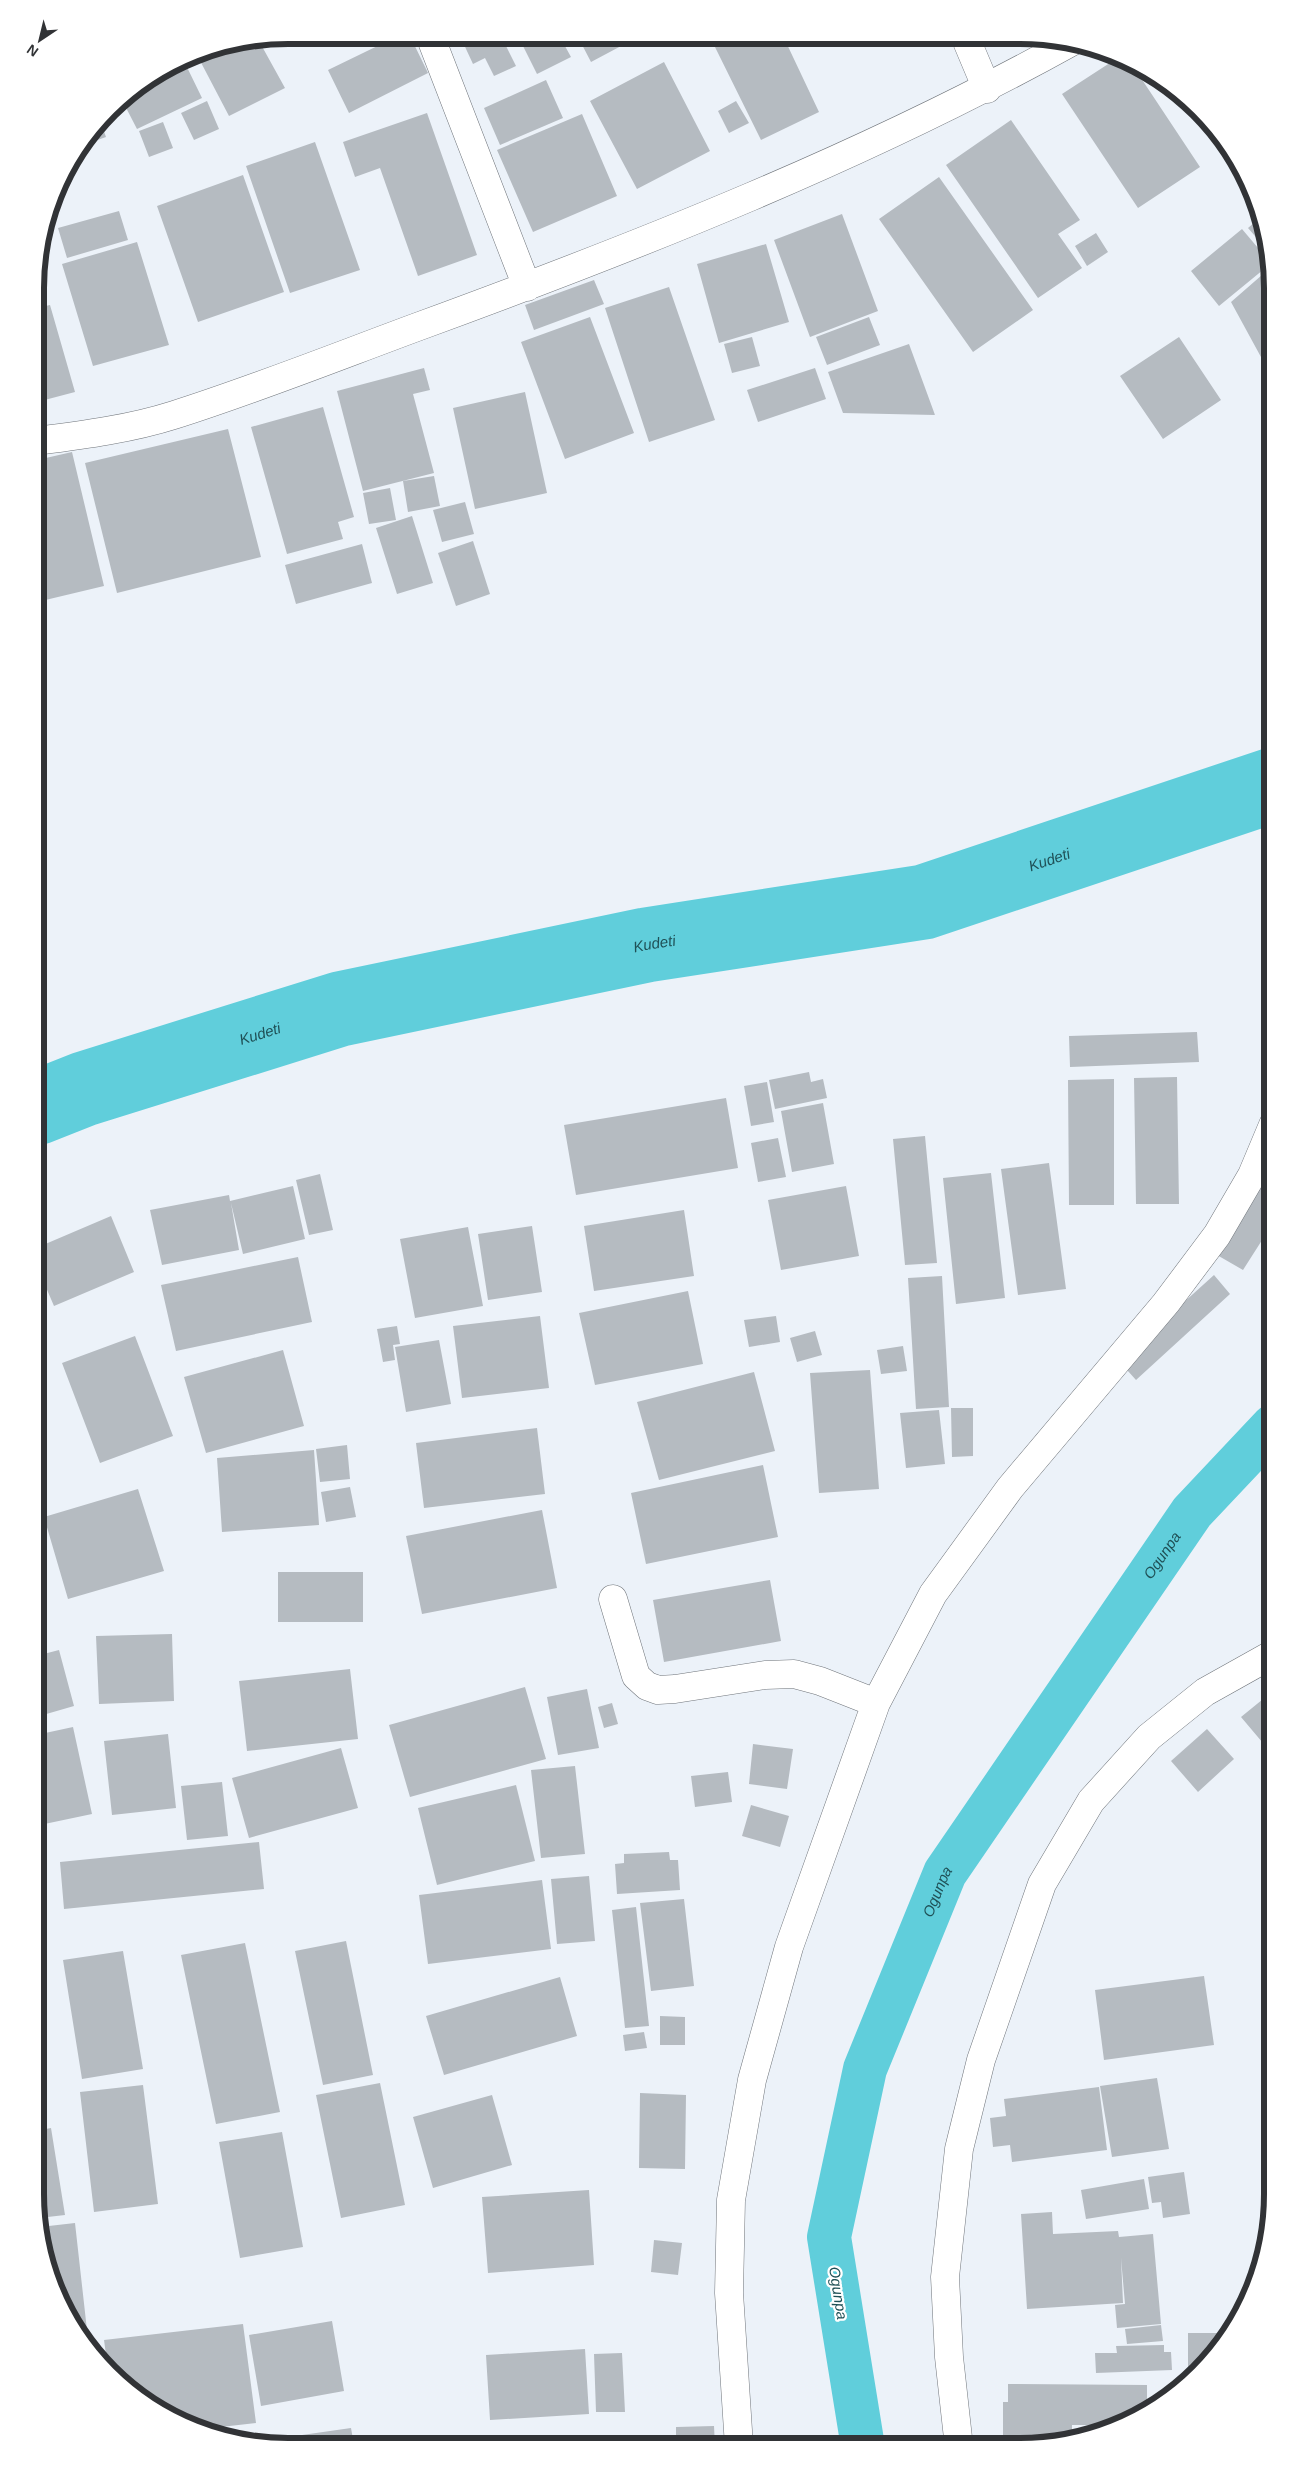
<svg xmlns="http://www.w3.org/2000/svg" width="1308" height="2482" font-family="Helvetica,sans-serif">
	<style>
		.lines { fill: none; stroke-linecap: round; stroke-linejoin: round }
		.canal { stroke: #60cedb; stroke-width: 44 }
		.river { stroke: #60cedb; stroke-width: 75 }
		.building { fill: #b5bbc1 }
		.minor-casing { stroke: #70757b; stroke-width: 29 }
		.minor { stroke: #fff; stroke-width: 28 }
		.labels { text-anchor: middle; stroke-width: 4.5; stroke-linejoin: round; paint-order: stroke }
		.water-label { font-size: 15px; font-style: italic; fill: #1f5056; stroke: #fff }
		.rim { fill: none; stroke: #313336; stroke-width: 6 }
	</style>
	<rect width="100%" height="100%" fill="#ecf2f9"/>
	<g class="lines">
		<path class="canal" id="s1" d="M863,2447L829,2237L865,2069L945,1873L1192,1512L1273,1426"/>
		<path class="river" id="s2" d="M36,1108L84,1089L340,1009L646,945L924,902L1273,785"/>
	</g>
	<path class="building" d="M291,35H321L297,47Z
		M398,36H410L428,73L349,113L328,70Z
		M460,36H501L516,66L494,76L485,58L473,64Z
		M527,36L560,37L571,57L537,74L520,40Z
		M578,37H638L591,62Z
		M723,38H784L819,112L761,140L713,43Z
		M259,41L285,88L229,116L196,53Z
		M1119,57L1129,60L1200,167L1138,208L1062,94Z
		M183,59L202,98L137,129L121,98Z
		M664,62L710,151L637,189L590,101Z
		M546,80L563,118L500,145L484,108Z
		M207,101L219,129L194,140L181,113Z
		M736,101L749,123L729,133L718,111Z
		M427,113L477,255L418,276L380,168L355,177L343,142Z
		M582,114L617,196L533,232L497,150Z
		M1011,120L1080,220L1058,234L1082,268L1038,298L946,165Z
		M163,122L173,148L149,157L139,131Z
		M101,123L106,137L86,144L87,143Z
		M315,142L360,270L290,293L246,166Z
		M243,175L284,292L198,322L157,206Z
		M939,177L1033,310L973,352L879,219Z
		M119,211L128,240L67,258L58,228Z
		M842,214L878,311L810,337L774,240Z
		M1261,217L1267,250L1248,228Z
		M1242,229L1269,261V265L1219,306L1191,271Z
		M1096,233L1108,252L1087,266L1075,246Z
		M137,242L169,345L93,366L62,264Z
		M766,244L789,322L719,343L697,264Z
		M1270,268L1273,288V379L1231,302Z
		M594,280L604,304L534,330L525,305Z
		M669,287L715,420L649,442L605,308Z
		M50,305L75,392L37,402V308Z
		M590,317L634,433L565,459L521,342Z
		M869,317L880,345L827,365L816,337Z
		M752,337L760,366L732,373L724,344Z
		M1179,337L1221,400L1163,439L1120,376Z
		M909,344L935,415L843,413L828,372Z
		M424,368L430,390L413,394L434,473L363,491L337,391Z
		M815,368L826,399L758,422L747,390Z
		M525,392L547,493L475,509L453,408Z
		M323,407L354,517L338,522L343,539L287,554L251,427Z
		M228,429L261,557L117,593L85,463Z
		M72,452L104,586L37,602V460Z
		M434,476L440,506L408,512L403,481Z
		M390,488L396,520L369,524L363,493Z
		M465,502L474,534L442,542L433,510Z
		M412,516L433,583L397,594L376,528Z
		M473,541L490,594L456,606L438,553Z
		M362,544L372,583L296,604L285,565Z
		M1197,1032L1199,1062L1070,1067L1069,1036Z
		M809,1072L811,1082L823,1079L827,1098L775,1109L769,1080Z
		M1177,1077L1179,1204H1136L1134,1078Z
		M1114,1079V1205H1069L1068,1080Z
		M767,1082L774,1122L751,1126L744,1086Z
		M726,1098L738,1168L576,1195L564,1125Z
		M823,1103L834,1164L792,1172L781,1111Z
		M925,1136L937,1263L905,1265L893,1139Z
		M778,1138L786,1177L758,1182L751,1143Z
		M1049,1163L1066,1289L1018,1295L1001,1169Z
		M1273,1165V1223L1243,1270L1217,1255Z
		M991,1173L1005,1298L956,1304L943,1178Z
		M320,1174L333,1230L309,1235L296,1180Z
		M293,1186L305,1239L243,1254L231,1203L239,1250L162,1265L150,1210L229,1195L230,1201Z
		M846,1186L859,1256L781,1270L768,1200Z
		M684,1210L694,1276L594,1291L584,1226Z
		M111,1216L134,1272L54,1306L36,1264V1248Z
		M532,1226L542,1292L488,1300L478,1234Z
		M468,1227L483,1306L415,1318L400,1239Z
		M298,1257L312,1322L176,1351L161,1285Z
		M1214,1275L1230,1294L1136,1380L1119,1361Z
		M942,1276L949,1407L916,1409L908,1278Z
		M688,1291L703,1364L595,1385L579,1313Z
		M540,1316L549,1388L462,1398L453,1326Z
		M776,1316L780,1342L749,1347L744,1320Z
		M397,1326L400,1344L393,1345L395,1360L383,1362L377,1329Z
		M815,1331L822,1355L797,1362L790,1338Z
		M135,1336L173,1436L100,1463L62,1363Z
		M439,1340L451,1404L406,1412L395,1347Z
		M903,1346L907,1371L881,1374L877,1350Z
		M283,1350L304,1426L206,1453L184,1377Z
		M870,1370L879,1489L819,1493L810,1373Z
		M754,1372L775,1451L659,1480L637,1402Z
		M951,1408H973V1456L952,1457Z
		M939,1410L945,1464L906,1468L900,1413Z
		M537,1428L545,1494L424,1508L416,1443Z
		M347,1445L350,1479L320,1482L316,1449Z
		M314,1450L319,1525L222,1532L217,1458Z
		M763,1465L778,1537L646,1564L631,1493Z
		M350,1487L356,1517L326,1522L321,1492Z
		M138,1489L164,1571L68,1599L44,1517Z
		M542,1510L557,1588L422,1614L406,1536Z
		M278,1572H363V1622H278Z
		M770,1580L781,1641L664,1662L653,1600Z
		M172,1634L174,1701L99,1704L96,1636Z
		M59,1650L74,1706L36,1717V1656Z
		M350,1669L358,1739L247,1751L239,1681Z
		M525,1687L546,1759L410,1797L389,1725Z
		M587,1689L599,1748L558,1755L547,1697Z
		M1268,1695L1273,1701V1755L1241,1717Z
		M612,1703L618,1724L604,1728L598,1707Z
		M73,1727L92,1814L35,1826L36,1735Z
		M1207,1729L1234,1759L1198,1792L1171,1761Z
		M168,1734L176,1808L112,1815L104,1741Z
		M753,1744L793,1749L787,1789L749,1784Z
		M341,1748L358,1808L249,1838L232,1778Z
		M575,1766L585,1854L541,1858L531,1770Z
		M728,1772L732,1802L695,1807L691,1776Z
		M222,1782L228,1836L187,1840L181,1786Z
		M516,1785L535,1861L437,1885L418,1808Z
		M751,1805L789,1816L780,1847L742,1836Z
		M259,1842L264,1889L64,1909L60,1862Z
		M669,1852L670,1860H678L680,1890L617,1894L615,1864L624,1863V1854Z
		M589,1876L595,1941L557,1944L551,1879Z
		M542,1880L551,1949L428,1964L419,1895Z
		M684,1899L694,1986L651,1991L640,1903Z
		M636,1907L649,2026L625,2028L612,1910Z
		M346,1941L373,2075L323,2085L295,1951Z
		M245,1943L280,2112L216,2124L181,1955Z
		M123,1951L143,2069L82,2079L63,1960Z
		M1204,1976L1214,2045L1104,2060L1095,1990Z
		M560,1977L577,2036L444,2075L426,2016Z
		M660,2016L685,2017V2045H660Z
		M35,2028L45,2068L35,2070Z
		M644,2032L647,2048L625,2051L623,2035Z
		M1157,2078L1169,2149L1112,2157L1100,2086Z
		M380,2083L405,2205L341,2218L316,2095Z
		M143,2085L158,2204L94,2212L80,2092Z
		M1099,2087L1107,2150L1012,2162L1010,2145L993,2147L990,2118L1006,2116L1004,2099Z
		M640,2093L686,2095L685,2169L639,2168Z
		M492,2095L512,2165L433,2188L413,2117Z
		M51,2128L65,2215L39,2218L35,2194V2131Z
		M282,2132L303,2247L240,2258L219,2142Z
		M1184,2172L1190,2214L1163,2218L1161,2202L1152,2203L1148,2177Z
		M1144,2179L1149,2209L1086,2219L1081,2190Z
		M589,2190L594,2265L488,2273L482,2197Z
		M1052,2212L1053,2234L1118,2231L1119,2237L1153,2234L1161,2324L1117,2328L1115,2305L1125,2304L1121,2258L1123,2303L1027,2309L1021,2214Z
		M75,2223L89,2348L77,2334L48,2275L40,2227Z
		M654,2240L682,2243L678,2275L651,2272Z
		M332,2321L344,2391L261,2406L249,2335Z
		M243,2324L256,2423L203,2429L176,2421L121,2384L108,2369L104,2340Z
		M1161,2325L1163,2341L1127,2344L1125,2329Z
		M1188,2333H1229L1221,2348L1188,2379Z
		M1164,2345V2352H1171L1172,2370L1096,2373L1095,2353H1117L1116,2346Z
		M585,2349L589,2414L490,2420L486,2355Z
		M622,2353L625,2412H596L594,2354Z
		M1008,2384L1147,2385V2411L1101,2434L1089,2436V2425H1072V2438L1020,2447L1003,2446V2402H1008Z
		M714,2426L715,2446H676V2427Z
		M351,2428L354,2445H289L288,2437Z"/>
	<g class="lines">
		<defs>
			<path id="minor" d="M430,36L527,287
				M966,39L987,89
				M37,441C83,435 130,429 174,415C256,389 336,357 417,327C641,245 864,157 1073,41
				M613,1599L636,1676L647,1686L658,1690L675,1689L765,1675L794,1674L820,1681L876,1703
				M739,2446L729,2293L731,2200L752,2080L789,1947L876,1703L933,1594L1010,1488L1166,1303L1217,1235L1252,1175L1273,1125
				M959,2447L949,2357L945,2277L959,2149L981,2060L1042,1884L1091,1801L1149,1737L1205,1692L1273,1654"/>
		</defs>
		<use href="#minor" class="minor-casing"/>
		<use href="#minor" class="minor"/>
	</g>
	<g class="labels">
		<g class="water-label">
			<text dy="5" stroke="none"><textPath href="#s2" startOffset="1046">Kudeti</textPath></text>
			<text dy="5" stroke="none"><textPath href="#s2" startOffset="641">Kudeti</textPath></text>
			<text dy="5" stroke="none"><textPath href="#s2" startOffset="236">Kudeti</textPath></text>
			<text dy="5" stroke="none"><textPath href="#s1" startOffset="981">Ogunpa</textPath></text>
			<text dy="5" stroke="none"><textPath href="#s1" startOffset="576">Ogunpa</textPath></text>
			<text transform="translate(838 2293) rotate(81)" y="5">Ogunpa</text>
		</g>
	</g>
	<path d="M0 0H1308V2482H0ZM288 44H1020A244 244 0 0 1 1264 288V2194A244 244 0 0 1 1020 2438H288A244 244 0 0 1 44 2194V288A244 244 0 0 1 288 44Z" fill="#fff" fill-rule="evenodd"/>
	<path class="rim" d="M288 44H1020A244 244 0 0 1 1264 288V2194A244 244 0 0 1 1020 2438H288A244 244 0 0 1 44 2194V288A244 244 0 0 1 288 44Z"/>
	<g transform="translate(40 40) rotate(215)" stroke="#ffffff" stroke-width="4" paint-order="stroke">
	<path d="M0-4L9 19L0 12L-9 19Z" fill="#313336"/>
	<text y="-8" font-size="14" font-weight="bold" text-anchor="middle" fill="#313336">N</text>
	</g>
</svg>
